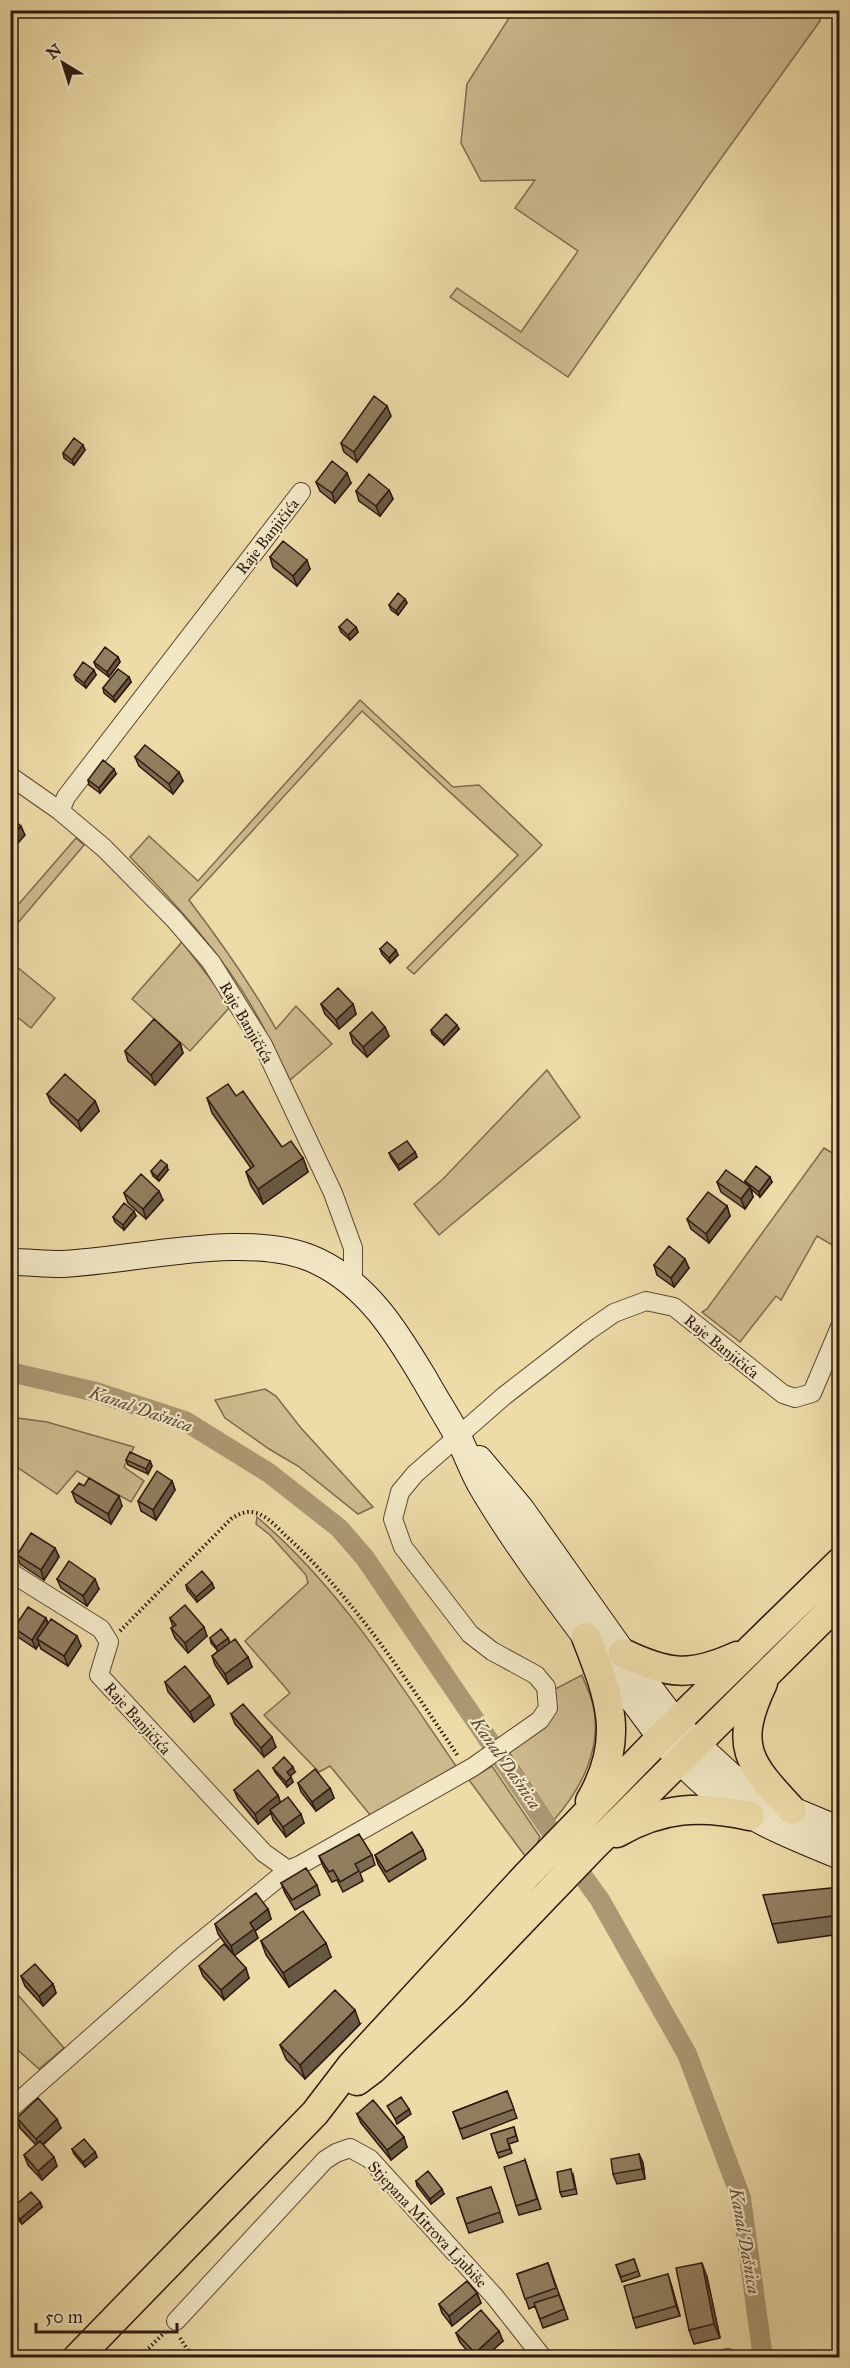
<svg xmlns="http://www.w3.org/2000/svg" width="850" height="2368" font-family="'IM FELL Great Primer',serif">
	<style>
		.green { fill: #cdbb8e; stroke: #7e6a4f; stroke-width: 1.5 }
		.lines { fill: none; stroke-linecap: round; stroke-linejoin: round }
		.canal { stroke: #ac9974; stroke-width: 20 }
		.street-casing { stroke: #5e4936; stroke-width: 20 }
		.secondary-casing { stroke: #2e1810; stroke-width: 28 }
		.primary-casing { stroke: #2e1810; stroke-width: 31 }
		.path { stroke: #2e1810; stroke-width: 4; stroke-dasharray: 1.5 3; stroke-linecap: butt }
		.street { stroke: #f3e8c6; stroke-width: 18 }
		.secondary { stroke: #f3e8c6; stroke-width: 26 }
		.primary { stroke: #eddca8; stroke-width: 28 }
		.wall { fill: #7d6c52; stroke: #2e1810; stroke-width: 1.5 }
		.shaded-wall { fill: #665842; stroke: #2e1810; stroke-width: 1.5 }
		.building { fill: #917e5f; stroke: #2e1810; stroke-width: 1.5 }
		.labels { text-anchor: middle; stroke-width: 4.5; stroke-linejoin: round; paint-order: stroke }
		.street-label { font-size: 16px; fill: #2e1810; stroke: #f3e8c6 }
		.water-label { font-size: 18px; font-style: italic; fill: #604c38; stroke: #f3e8c6 }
	</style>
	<rect width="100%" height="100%" fill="#eddca8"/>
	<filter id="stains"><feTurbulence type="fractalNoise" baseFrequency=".00333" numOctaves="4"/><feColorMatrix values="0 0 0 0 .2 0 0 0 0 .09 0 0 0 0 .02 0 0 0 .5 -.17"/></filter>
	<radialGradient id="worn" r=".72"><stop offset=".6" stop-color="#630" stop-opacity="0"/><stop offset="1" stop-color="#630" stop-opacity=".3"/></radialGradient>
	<path class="green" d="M514,10L820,11V21L704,182L568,377L450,297L457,288L521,332L578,251L515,208L535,180L481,181L461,143L467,84Z
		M360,700L453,787L479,785L542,845L414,974L407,968L518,855L362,711L189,900C221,942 250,983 276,1029L296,1006L332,1044L290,1080C278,1057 267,1033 254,1010C221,953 176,904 130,857L149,836L198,881Z
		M76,838L84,845L11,931V913Z
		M182,942L231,1006L190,1051L132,999Z
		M11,962L55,998L31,1028L11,1012Z
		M547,1070L580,1117L439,1235L414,1204L443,1179Z
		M824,1148L839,1157V1249L817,1236L781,1300L776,1296L740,1342L702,1312L707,1309Z
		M265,1389L276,1396L301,1428L373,1507L358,1514L298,1466L269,1449L225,1418L215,1400Z
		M10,1417L47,1422L134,1447L124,1467L144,1481L131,1502L77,1471L57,1494L11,1463Z
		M257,1517C340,1588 395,1677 456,1766L371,1816L330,1766L319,1772L264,1715L290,1693L245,1641L308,1583L306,1575L270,1535L256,1524Z
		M582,1675C585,1684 591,1695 593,1705C603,1748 581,1789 554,1820L507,1749L553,1690Z
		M492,1766L540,1837L536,1846L525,1856L469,1780Z
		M11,1987L64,2048L39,2069L11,2044Z"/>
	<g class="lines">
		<path class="canal" d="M10,1372L96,1392L185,1421L269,1473L339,1528L365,1558L551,1832L600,1900L687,2054L741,2198L763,2358"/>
		<defs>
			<path id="street" d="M10,776L60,811L104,848L174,919L211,962L263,1045L333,1193L353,1248V1283
				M60,811L66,797L301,492
				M10,1572L101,1629L109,1642L99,1675L264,1853L288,1870L300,1865L473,1767L540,1720L548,1708L546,1687L536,1675L492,1651L470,1634L403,1547L393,1519L400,1492L415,1474L504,1396L588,1331L614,1313L646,1301L674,1307L783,1394L795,1398L812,1393L840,1327
				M10,2109L183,1956L288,1870
				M176,2321L325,2160L336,2153L350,2148L370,2159L495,2297L543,2358
				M727,2358H728"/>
			<path id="secondary" d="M10,1262C27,1262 44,1264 61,1264C135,1261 250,1229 317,1261C368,1285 397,1333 425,1380C435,1398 446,1415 456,1433C466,1451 472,1471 483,1489C521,1553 568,1613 613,1673C641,1710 670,1755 706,1785C745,1818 793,1837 840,1856
				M479,1459L521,1509L623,1653L676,1723L695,1743L732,1777L792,1810L840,1830"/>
			<path id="primary" d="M586,1637C610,1698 626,1740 590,1801
				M623,1653C668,1675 691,1677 737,1656
				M763,1683C733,1746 748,1763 792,1810
				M617,1833C662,1807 700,1805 750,1816
				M357,2081L373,2069L453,1993L592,1848L840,1601
				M77,2358L315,2113L351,2066L528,1874L661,1737L840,1562"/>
		</defs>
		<use href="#street" class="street-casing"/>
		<use href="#secondary" class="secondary-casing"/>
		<use href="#primary" class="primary-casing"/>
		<path class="path" d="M120,1631L231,1519C239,1514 246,1510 256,1513C267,1516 277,1527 285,1535C354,1598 406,1679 458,1756
			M180,2338L193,2358
			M139,2358L165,2332"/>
		<use href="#street" class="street"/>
		<use href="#secondary" class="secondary"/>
		<use href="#primary" class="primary"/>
	</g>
	<path class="wall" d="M391,416L357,462L344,452L341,443Z
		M85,450L74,465L64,458L63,453Z
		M316,482L351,483L335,503L320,491Z
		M389,490L393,499L380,516L359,501L356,491Z
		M270,557L310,569L297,586L273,567Z
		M405,599L407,603L398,615L391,610L389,605Z
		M339,627H356L358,632L350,640L341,632Z
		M118,657L120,662L109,677L96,667L94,662Z
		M74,675H96L86,688L76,680Z
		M129,677L131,682L115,702L104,693L103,688Z
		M135,757L183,781L173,794L139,766Z
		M116,774L100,793L89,785L88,780Z
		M380,949L398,955L390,963L382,954Z
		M321,1004H353L356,1014L339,1029L325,1014Z
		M385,1027L389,1036L367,1057L353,1043L350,1033Z
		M459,1029L444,1045L432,1034L431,1030Z
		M180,1043L183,1053L155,1085L128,1061L125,1051Z
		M47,1094L95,1101L99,1111L81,1131L51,1103Z
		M236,1096L282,1147L303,1158L308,1172L263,1204L251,1186L246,1172L251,1168L212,1113L207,1098Z
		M415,1152L417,1157L399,1170L391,1158L389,1153Z
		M168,1170L159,1181L153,1176L151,1171Z
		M745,1181L772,1182L760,1197L751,1189L753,1197L745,1209L721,1192L717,1182L746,1184Z
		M124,1193L163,1200L146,1219L128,1203Z
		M727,1206L730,1216L709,1243L691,1229L687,1219Z
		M136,1216L124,1230L115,1222L113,1217Z
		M654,1265L689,1268L674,1287L657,1275Z
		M126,1460L150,1461L152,1466L148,1474L128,1465Z
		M172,1481L175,1490L156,1520L141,1511L138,1501Z
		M72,1492L122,1506L111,1524L76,1502Z
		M55,1548L59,1557L44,1580L20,1564L17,1555Z
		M57,1579L99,1589L87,1606L61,1588Z
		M212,1583L214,1588L197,1602L187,1590L186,1585Z
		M46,1618L48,1624L81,1646L68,1666L41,1649L39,1644L36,1649L18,1637L14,1628Z
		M170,1618L207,1636L188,1653L175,1638L171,1628L173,1627Z
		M210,1638H228L230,1643L248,1657L252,1667L228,1684L215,1665L212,1656L218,1651L211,1643Z
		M165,1682L214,1705L194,1722L168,1692Z
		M231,1714L276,1747L264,1757L235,1724Z
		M273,1768L295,1772L290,1776L293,1782L287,1787L275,1772Z
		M298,1783L330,1788L334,1798L316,1811L301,1792Z
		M234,1790L278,1795L280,1802L304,1823L286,1837L273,1820L271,1813L258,1824L238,1799Z
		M423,1850L426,1859L389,1882L378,1864L375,1855Z
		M372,1855L375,1865L360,1873L363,1881L343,1892L337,1880L332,1882L323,1866L319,1856Z
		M281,1883L317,1885L320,1895L295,1910L285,1893Z
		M840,1887V1934L778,1943L772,1924Z
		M268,1909L271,1919L255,1931L258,1938L234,1955L249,1978L224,2000L203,1976L199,1966L233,1954L218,1934L215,1924Z
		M261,1941L331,1957L289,1987L266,1955Z
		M21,1976L53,1984L56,1993L43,2006L25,1986Z
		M360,2024L305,2079L286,2059L280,2045Z
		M507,2091L517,2118L463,2139L453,2112Z
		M357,2114L407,2147L391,2160L361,2123Z
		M17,2118L61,2128L43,2145L57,2166L42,2180L28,2165L24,2155L36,2145L20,2128Z
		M514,2127L518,2141L509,2144L512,2153L499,2158L491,2134Z
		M72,2149L95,2152L97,2157L85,2167L74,2154Z
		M639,2154L643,2163L645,2179L617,2184L613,2174Z
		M525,2160L541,2209L519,2215L516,2206Z
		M573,2174L577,2194L562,2197L560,2192Z
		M416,2181L444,2194L431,2204L417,2186Z
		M491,2187L503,2222L469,2233L457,2198Z
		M40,2202L42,2207L22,2224L13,2214L11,2209Z
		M634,2259L640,2276L622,2282L616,2265Z
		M548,2263L568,2319L543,2328L535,2306L529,2309L517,2274Z
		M707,2277L720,2338L694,2344L689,2330Z
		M671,2284L680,2316L636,2328L633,2318Z
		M477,2293L481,2303L452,2326L442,2313L439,2304Z
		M456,2333L503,2341L484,2358H473L460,2342Z"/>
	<path class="shaded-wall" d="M387,406L391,416L357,462L354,452Z
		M83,445L85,450L74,465L72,460Z
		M347,473L351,483L335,503L332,493Z
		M389,490L393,499L380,516L376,506Z
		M307,560L310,569L297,586L293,576Z
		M405,599L407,603L398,615L396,611Z
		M356,627L358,632L350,640L348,635Z
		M118,657L120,662L109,677L107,672Z
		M94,670L96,675L86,688L84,683Z
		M129,677L131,682L115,702L113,697Z
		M114,769L116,774L100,793L99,788Z
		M179,772L183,781L173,794L169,784Z
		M21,826L25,835L10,852V838Z
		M396,950L398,955L390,963L389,958Z
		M353,1004L356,1014L339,1029L336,1020Z
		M457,1025L459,1029L444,1045L442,1041Z
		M385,1027L389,1036L367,1057L363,1047Z
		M180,1043L183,1053L155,1085L151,1075Z
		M95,1101L99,1111L81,1131L78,1121Z
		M415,1152L417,1157L399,1170L398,1165Z
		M303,1158L308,1172L263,1204L258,1189Z
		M167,1165L168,1170L159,1181L157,1177Z
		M770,1177L772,1182L760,1197L759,1192Z
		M750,1187L753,1197L745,1209L741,1199Z
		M159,1191L163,1200L146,1219L143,1209Z
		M727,1206L730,1216L709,1243L706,1234Z
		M134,1211L136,1216L124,1230L123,1225Z
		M685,1259L689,1268L674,1287L671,1278Z
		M150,1461L152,1466L148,1474L146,1469Z
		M172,1481L175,1490L156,1520L153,1510Z
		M119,1496L122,1506L111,1524L108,1514Z
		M55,1548L59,1557L44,1580L41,1570Z
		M95,1579L99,1589L87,1606L83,1596Z
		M212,1583L214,1588L197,1602L196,1597Z
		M12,1592L16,1602L10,1612V1596Z
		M46,1618L49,1628L37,1639L39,1644L36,1649L32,1640Z
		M204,1627L207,1636L188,1653L185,1643Z
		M77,1636L81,1646L68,1666L64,1656Z
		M228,1638L230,1643L218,1652L216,1647Z
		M248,1657L252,1667L228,1684L225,1674Z
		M210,1696L214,1705L194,1722L190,1712Z
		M272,1737L276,1747L264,1757L261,1748Z
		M293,1767L295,1772L289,1777L287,1772Z
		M291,1777L293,1782L287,1787L286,1782Z
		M330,1788L334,1798L316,1811L312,1802Z
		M278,1795L281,1804L270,1810L271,1813L258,1824L255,1814Z
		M301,1814L304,1823L286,1837L283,1827Z
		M268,1909L271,1919L255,1931L258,1938L234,1956L231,1946L250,1923Z
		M326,1943L331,1957L289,1987L283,1973Z
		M246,1968L249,1978L224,2000L221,1990Z
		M53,1984L56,1993L43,2006L39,1996Z
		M355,2010L360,2024L305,2079L300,2065Z
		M409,2109L411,2114L397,2124L395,2119Z
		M57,2119L61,2128L39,2148L36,2139Z
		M404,2137L407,2147L391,2160L387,2150Z
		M95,2152L97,2157L85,2167L83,2162Z
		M639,2154L643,2163L645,2179L642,2169Z
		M54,2157L57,2166L42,2180L38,2171Z
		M442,2189L444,2194L431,2204L430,2199Z
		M40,2202L42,2207L22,2224L20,2219Z
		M702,2263L707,2277L720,2338L714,2324Z
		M668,2274L671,2284L680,2316L676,2306Z
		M477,2293L481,2303L452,2326L449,2316Z
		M499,2331L503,2341L484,2358H476L475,2353Z"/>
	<path class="building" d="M374,396L387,406L354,452L341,443Z
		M74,438L83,445L72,460L63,453Z
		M332,461L347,473L332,493L316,482Z
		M369,474L389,490L376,506L356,491Z
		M283,541L307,560L293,576L270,557Z
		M398,593L405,599L396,611L389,605Z
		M347,619L356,627L348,635L339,627Z
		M105,647L118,657L107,672L94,662Z
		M83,662L94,670L84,683L74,675Z
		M118,669L129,677L113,697L103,688Z
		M145,745L179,772L169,784L135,757Z
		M103,760L114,769L99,788L88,780Z
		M10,817L21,826L10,838Z
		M387,942L396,950L389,958L380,949Z
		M338,988L353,1004L336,1020L321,1004Z
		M372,1012L385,1027L363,1047L350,1033Z
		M446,1014L457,1025L442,1041L431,1030Z
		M154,1019L180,1043L151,1075L125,1051Z
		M65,1074L95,1101L78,1121L47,1094Z
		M228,1084L236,1096L243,1091L282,1147L291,1141L303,1158L258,1189L246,1172L254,1166L207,1098Z
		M407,1141L415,1152L398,1165L389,1153Z
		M161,1160L167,1165L157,1177L151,1171Z
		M756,1166L770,1177L759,1192L745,1181Z
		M726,1170L750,1187L741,1199L717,1182Z
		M141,1174L159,1191L143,1209L124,1193Z
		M708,1192L727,1206L706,1234L687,1219Z
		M124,1203L134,1211L123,1225L113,1217Z
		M669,1246L685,1259L671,1278L654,1265Z
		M130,1452L150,1461L146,1469L126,1460Z
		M157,1471L172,1481L153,1510L138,1501Z
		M89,1478L119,1496L108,1514L72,1492L79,1483L84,1486Z
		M31,1533L55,1548L41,1570L17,1555Z
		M69,1561L95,1579L83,1596L57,1579Z
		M202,1571L212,1583L196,1597L186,1585Z
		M185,1605L204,1627L185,1643L171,1628L176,1625L170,1618Z
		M28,1607L46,1618L32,1640L14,1628Z
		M51,1619L77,1636L64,1656L37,1639Z
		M221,1629L228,1638L216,1647L210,1638Z
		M235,1639L248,1657L225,1674L212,1656Z
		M185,1666L210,1696L190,1712L165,1682Z
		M243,1704L272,1737L261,1748L231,1714Z
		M284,1757L293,1767L287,1772L291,1777L286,1782L273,1768Z
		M315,1769L330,1788L312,1802L298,1783Z
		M258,1770L278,1795L255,1814L234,1790Z
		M288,1797L301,1814L283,1827L270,1810Z
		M412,1832L423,1850L386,1872L375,1855Z
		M359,1834L372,1855L355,1864L359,1871L340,1882L333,1870L329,1872L319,1856Z
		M306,1868L317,1885L292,1900L281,1883Z
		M840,1887V1915L772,1924L763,1895Z
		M256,1893L268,1909L250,1923L254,1929L231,1946L215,1924Z
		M303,1911L326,1943L283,1973L261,1941Z
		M224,1944L246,1968L221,1990L199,1966Z
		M35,1964L53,1984L39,1996L21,1976Z
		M335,1990L355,2010L300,2065L280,2045Z
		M507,2091L514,2109L460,2129L453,2112Z
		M401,2097L409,2109L395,2119L387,2106Z
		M38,2098L57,2119L36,2139L17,2118Z
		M373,2100L404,2137L387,2150L357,2114Z
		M514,2127L516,2136L507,2139L510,2149L497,2153L491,2134Z
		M84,2139L95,2152L83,2162L72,2149Z
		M40,2141L54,2157L38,2171L24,2155Z
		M639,2154L642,2169L613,2174L611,2159Z
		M525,2160L537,2199L516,2206L504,2167Z
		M571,2169L575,2189L560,2192L557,2172Z
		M428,2171L442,2189L430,2199L416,2181Z
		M491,2187L500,2212L466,2224L457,2198Z
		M31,2192L40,2202L20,2219L11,2209Z
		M634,2259L638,2271L621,2277L616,2265Z
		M548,2263L556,2288L525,2299L517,2274Z
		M702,2263L714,2324L689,2330L676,2268Z
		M668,2274L676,2306L633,2318L624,2286Z
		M467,2281L477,2293L449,2316L439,2304Z
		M559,2295L564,2309L540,2319L534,2303Z
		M481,2310L499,2331L475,2353L456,2333Z"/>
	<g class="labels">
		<g class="street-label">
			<text transform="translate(267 536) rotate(-52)" y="6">Raje Banjičića</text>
			<text transform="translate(247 1022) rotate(60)" y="6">Raje Banjičića</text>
			<text transform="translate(722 1346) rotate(39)" y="6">Raje Banjičića</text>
			<text transform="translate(138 1718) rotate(48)" y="6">Raje Banjičića</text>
			<text transform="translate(428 2224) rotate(47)" y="6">Stjepana Mitrova Ljubiše</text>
		</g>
		<g class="water-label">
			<text transform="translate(141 1409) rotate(19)" y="6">Kanal Dašnica</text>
			<text transform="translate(506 1763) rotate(55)" y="6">Kanal Dašnica</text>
			<text transform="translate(745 2241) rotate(80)" y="6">Kanal Dašnica</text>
		</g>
	</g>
	<rect width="850" height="2368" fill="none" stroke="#eddca8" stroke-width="36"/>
	<rect x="12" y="12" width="826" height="2344" fill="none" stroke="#2e1810" stroke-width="3"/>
	<rect x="18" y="18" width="814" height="2332" fill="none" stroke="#2e1810" stroke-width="1.5"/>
	<g transform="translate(63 63) rotate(322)" stroke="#f3e8c6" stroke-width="4.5" paint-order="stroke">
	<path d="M0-4.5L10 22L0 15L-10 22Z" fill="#2e1810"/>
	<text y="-9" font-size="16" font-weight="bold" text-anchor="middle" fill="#2e1810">N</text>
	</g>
	<path d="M36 2323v9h141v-9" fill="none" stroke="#2e1810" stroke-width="3"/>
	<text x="45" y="2323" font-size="18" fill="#2e1810" stroke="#f3e8c6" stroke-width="4.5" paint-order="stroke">50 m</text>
	<rect width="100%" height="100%" filter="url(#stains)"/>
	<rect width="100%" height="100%" fill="url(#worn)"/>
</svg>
